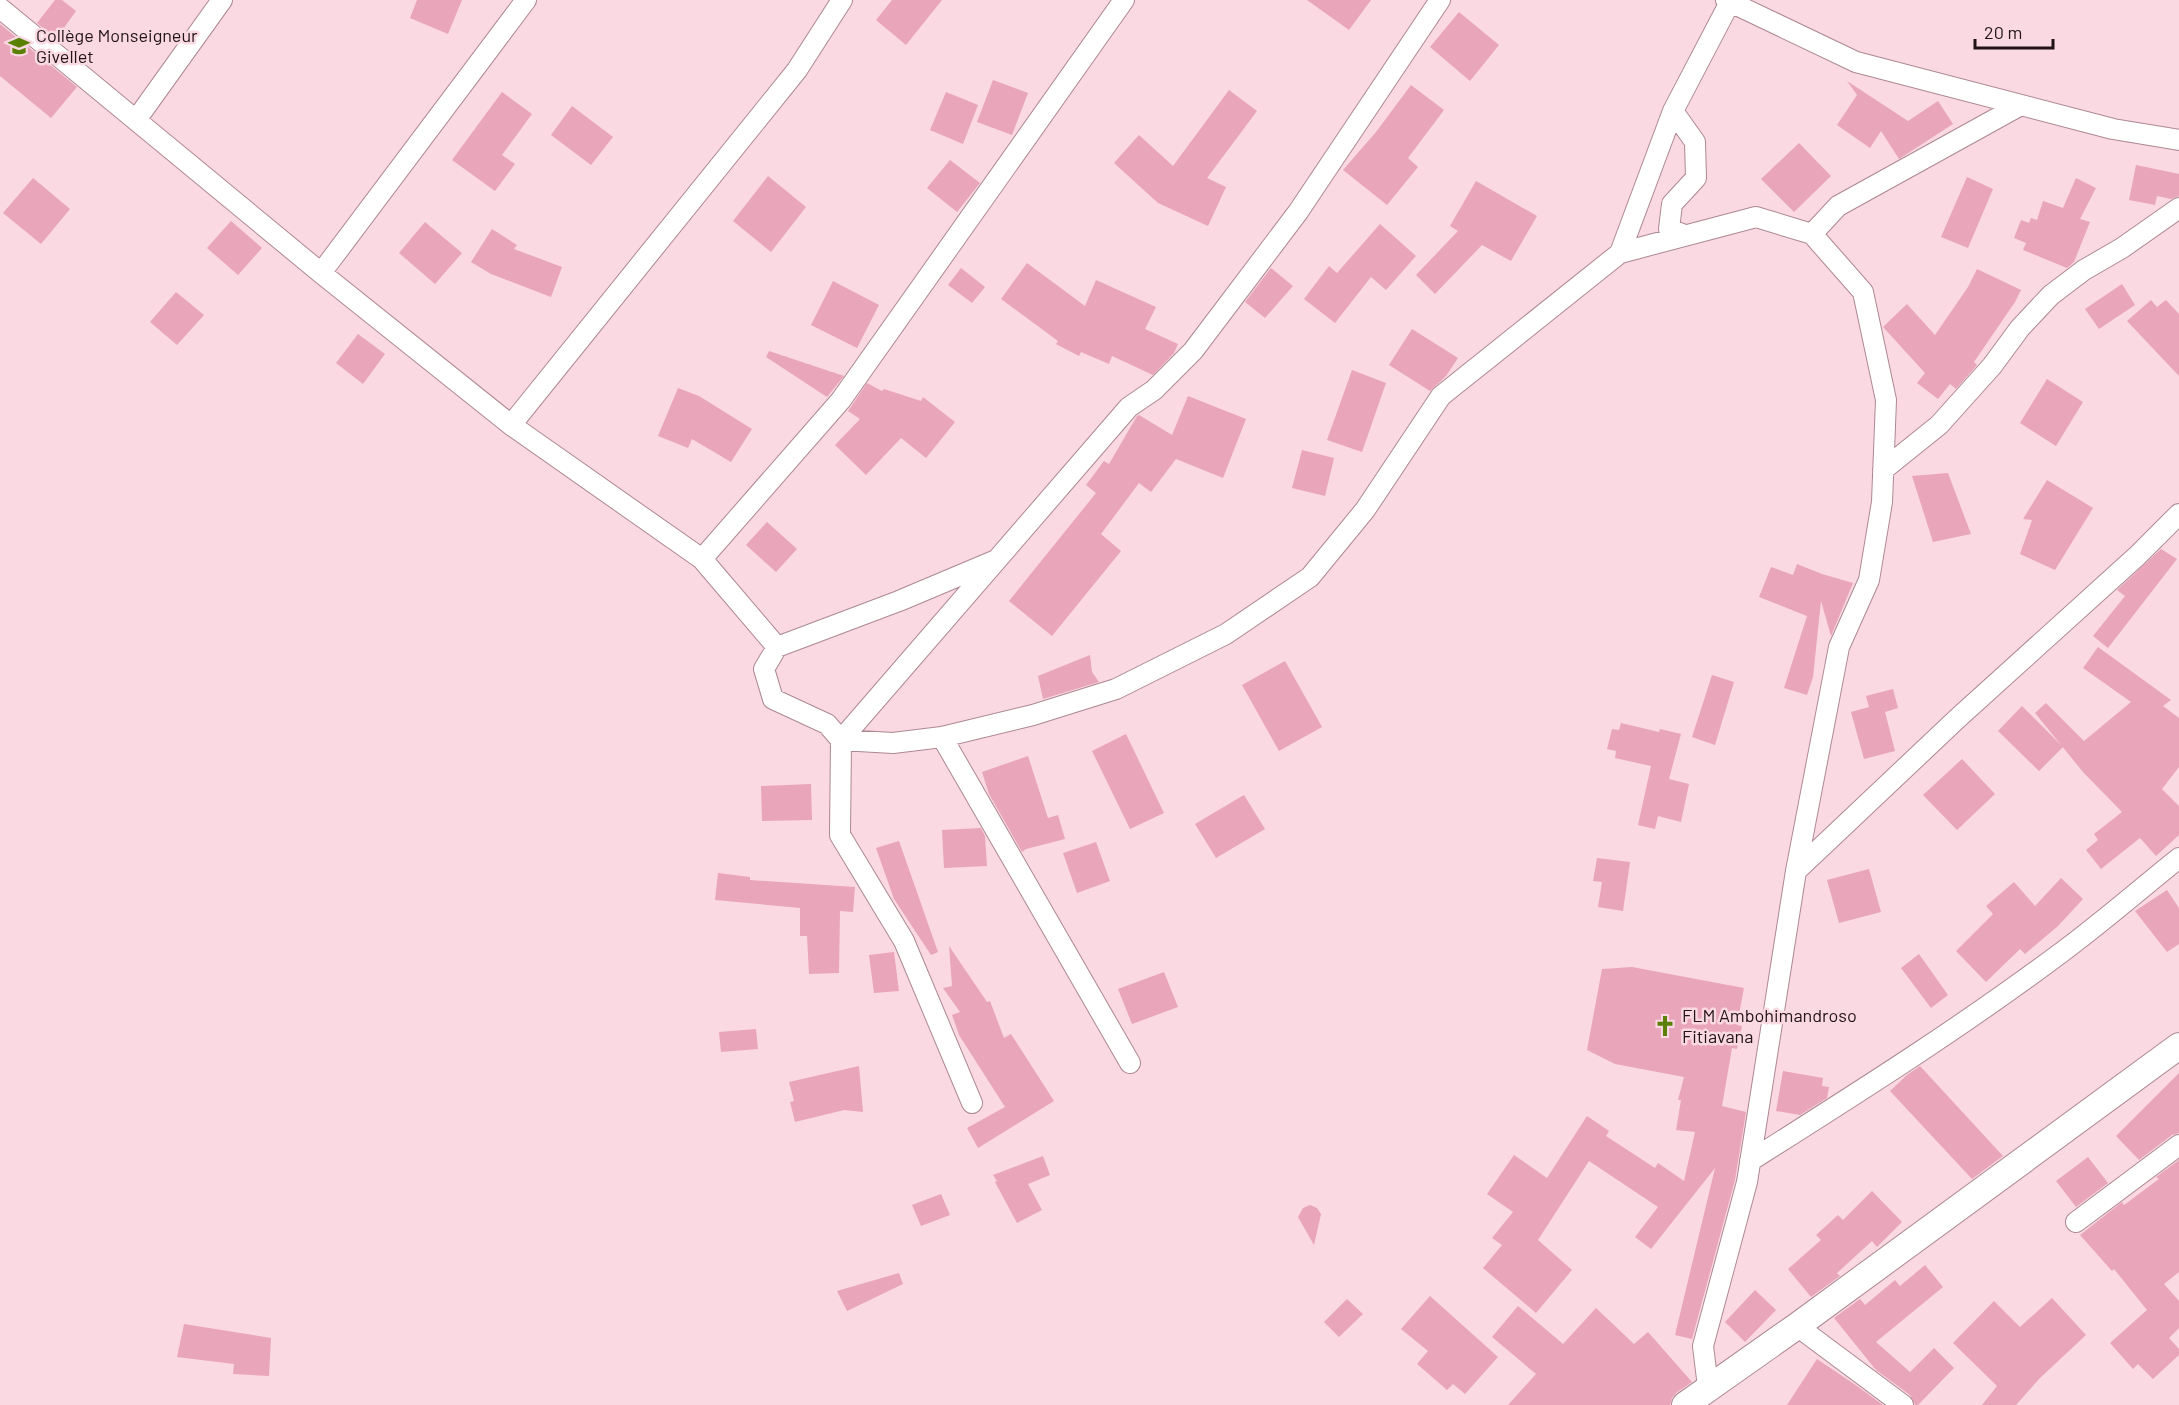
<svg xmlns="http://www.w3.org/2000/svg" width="2179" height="1405" font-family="Barlow,sans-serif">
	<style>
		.building { fill: #e9a5b9 }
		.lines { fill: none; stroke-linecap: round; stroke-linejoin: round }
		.minor-casing { stroke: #ad8892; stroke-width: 22 }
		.tertiary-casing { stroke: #ad8892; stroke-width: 28 }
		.minor { stroke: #fff; stroke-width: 20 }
		.tertiary { stroke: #fff; stroke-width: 26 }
		.labels { text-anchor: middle; stroke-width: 5; stroke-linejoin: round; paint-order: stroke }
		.poi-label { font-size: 18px; fill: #211317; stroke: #fad9e2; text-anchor: start }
	</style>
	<rect width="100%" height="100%" fill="#fad9e2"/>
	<path class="building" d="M55,0H62L76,11L56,39L37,23Z
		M417,0H462L448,34L410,18Z
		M892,0H942L906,45L876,20Z
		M1307,0H1371L1349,30Z
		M1459,12L1499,45L1470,81L1430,47Z
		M0,24L77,87L51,118L0,76Z
		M993,80L1028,93L1012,135L977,122Z
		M1847,81L1908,121L1938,101L1953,124L1899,159L1881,131L1870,148L1837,125L1857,95Z
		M1411,85L1444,110L1408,158L1418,167L1387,205L1343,170L1376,132Z
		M1229,90L1257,111L1207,178L1226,187L1208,226L1158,203L1114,163L1139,135L1173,166Z
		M502,92L532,114L502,155L515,164L495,191L452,160Z
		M946,92L978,105L963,144L930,130Z
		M572,106L613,137L591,165L551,135Z
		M1799,143L1831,176L1794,212L1761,179Z
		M950,160L980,183L957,212L927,188Z
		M2136,165L2179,174V196L2171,199L2157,196L2155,205L2129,200Z
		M768,176L806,207L771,252L733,221Z
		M1967,177L1993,189L1968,248L1941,237Z
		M33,178L70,209L41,244L3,213Z
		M2076,178L2096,188L2080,219L2090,222L2074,262L2067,268L2023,250L2026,243L2014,238L2021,220L2029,223L2031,218L2037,220L2043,201L2063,208Z
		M1476,181L1537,216L1511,261L1482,245L1435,294L1416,275L1458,231L1450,226Z
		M231,221L262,248L238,275L207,248Z
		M425,222L462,253L435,284L399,253Z
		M1380,224L1416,256L1386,290L1371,277L1335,323L1304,299L1329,266L1337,273Z
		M492,229L517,245L514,249L562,267L551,297L491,274L471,262Z
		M1027,263L1085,306L1096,280L1156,307L1145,329L1178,344L1174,353L1153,375L1112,356L1109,364L1081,352L1079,356L1056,344L1058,341L1001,299Z
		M961,268L985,287L972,303L948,285Z
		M1271,268L1293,286L1265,318L1245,302Z
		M1977,269L2021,290L2015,302L1974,362L1977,365L1956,389L1950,384L1938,399L1917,383L1925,373L1883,327L1907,304L1935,335L1968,287Z
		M833,281L879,305L857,348L811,325Z
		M2122,284L2135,305L2099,329L2085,309Z
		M176,292L204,315L177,345L150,322Z
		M2151,300L2157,307L2166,300L2179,314V376L2127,321Z
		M1412,329L1458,358L1446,376L1430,391L1389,365Z
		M358,334L385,354L363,384L336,363Z
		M769,351L844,376L827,397L766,357Z
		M1352,370L1386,383L1362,452L1327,440Z
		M2047,379L2083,402L2056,446L2020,423Z
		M867,383L882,391L884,389L921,401L923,397L955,422L926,458L901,438L866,475L835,445L860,419L848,411Z
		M678,388L699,396L752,429L731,462L692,439L688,448L658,436Z
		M1188,396L1246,419L1223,478L1176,459L1151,492L1139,483L1101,534L1121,551L1052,636L1009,601L1096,493L1086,485L1104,461L1109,464L1137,416L1139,415L1172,435Z
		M1302,450L1334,458L1325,496L1292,488Z
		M1948,473L1971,534L1933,542L1912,476Z
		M2047,480L2093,508L2055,570L2020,554L2032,520L2023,519Z
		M767,522L797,549L776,572L746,545Z
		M2161,549L2177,559L2108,648L2093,636L2125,596L2117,590Z
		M1797,564L1822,574L1853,583L1831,636L1821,601L1813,677L1807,695L1784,688L1807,616L1759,597L1771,567L1793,575Z
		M2098,647L2171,700L2163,706L2179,718V767L2162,789L2179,806V835L2156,856L2140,838L2101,869L2086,850L2098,840L2094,834L2122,812L2083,772L2035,713L2046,703L2084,741L2131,702L2083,668Z
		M1090,655L1092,672L1099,682L1043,699L1038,676Z
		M1285,661L1322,727L1279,751L1242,685Z
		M1712,675L1734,682L1715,745L1692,737Z
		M1893,689L1898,708L1885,712L1895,751L1864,759L1851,712L1869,707L1866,696Z
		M2022,706L2063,747L2039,771L1998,731Z
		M1621,723L1659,732L1660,729L1681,734L1669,779L1689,784L1681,822L1658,816L1655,829L1638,825L1651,766L1615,758L1616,751L1607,749L1612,729L1619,730Z
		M1126,734L1164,813L1130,829L1092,751Z
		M1028,756L1048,818L1058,815L1065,839L1026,849L1022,852L989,794L982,772Z
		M1962,759L1995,794L1957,830L1923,795Z
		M811,784L812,820L762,821L761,786Z
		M1244,795L1265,829L1216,858L1195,824Z
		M981,828L985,836L987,866L944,868L942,830Z
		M899,841L938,952L931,955L894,899L876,848Z
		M1096,842L1110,881L1077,893L1063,853Z
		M1597,858L1630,862L1623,911L1598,907L1602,882L1593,881Z
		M1869,869L1881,912L1839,923L1827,880Z
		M718,873L750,877V880L855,887L853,912L840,911L839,973L809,974L807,936H800V908L715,900Z
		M2061,878L2083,899L2058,926L2025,954L2020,949L1986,982L1956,951L1993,914L1986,906L2014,882L2035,906Z
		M2167,890L2179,908V944L2167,952L2135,911Z
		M949,946L987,1002L990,1001L1004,1038L1011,1034L1054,1101L978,1148L967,1128L1005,1107L959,1035L952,1015L960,1012L943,988L952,986Z
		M894,952L899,991L874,993L869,955Z
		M1919,954L1948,995L1931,1008L1901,968Z
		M1632,967L1744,988L1737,1025L1742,1026L1737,1049L1732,1048L1722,1106L1746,1112L1735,1180L1692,1339L1675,1335L1715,1168L1651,1249L1635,1237L1658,1207L1589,1161L1538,1240L1572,1270L1536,1313L1483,1268L1502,1245L1492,1238L1513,1212L1487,1194L1514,1155L1547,1178L1587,1116L1609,1131L1606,1136L1655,1168L1658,1163L1684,1181L1695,1132L1676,1130L1681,1100H1678L1684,1077L1615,1064L1587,1050L1602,969Z
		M1164,972L1178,1007L1132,1024L1118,989Z
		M756,1029L758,1049L721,1052L719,1032Z
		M859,1066L863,1112L844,1110L795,1122L790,1102L794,1101L789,1082Z
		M1920,1066L2003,1156L1972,1179L1890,1091L1907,1075Z
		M1783,1071L1823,1078L1822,1086L1829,1087L1827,1098L1800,1115L1776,1111Z
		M2179,1073V1133L2172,1135L2139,1160L2116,1136Z
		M1043,1156L1050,1175L1028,1184L1042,1210L1017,1223L995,1182L997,1181L993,1175Z
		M2088,1157L2108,1183L2076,1207L2056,1181Z
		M2179,1160V1272L2164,1284L2179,1301V1328L2169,1338L2179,1349V1355L2153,1379L2138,1364L2133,1369L2110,1343L2147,1310L2114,1269L2112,1271L2080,1235L2122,1202L2124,1205L2159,1179L2156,1177Z
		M1872,1191L1902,1222L1877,1247L1872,1241L1837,1273L1840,1276L1811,1297L1788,1269L1821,1240L1816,1235L1838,1215L1843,1220Z
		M941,1194L950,1215L921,1226L912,1205Z
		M1310,1205L1317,1208L1321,1214L1314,1245L1298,1217L1303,1208Z
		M1925,1265L1943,1287L1876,1342L1910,1372L1934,1348L1954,1368L1918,1405H1915L1910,1395L1876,1370L1834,1318L1860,1299L1865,1305L1895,1280L1900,1286Z
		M899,1273L903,1284L847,1311L837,1291Z
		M1755,1290L1776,1310L1745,1342L1725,1322Z
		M1430,1296L1498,1357L1465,1394L1453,1384L1447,1390L1417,1364L1428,1351L1401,1329Z
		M2052,1298L2086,1335L2040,1378L2016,1405H1982L1997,1386L1953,1343L1994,1301L2020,1327Z
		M1347,1299L1363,1314L1339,1337L1324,1322Z
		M1518,1306L1563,1344L1596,1308L1634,1344L1648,1332L1692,1382L1676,1393L1672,1398L1670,1405H1508L1536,1374L1492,1337Z
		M184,1324L271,1338L269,1376L233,1374L234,1364L177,1357Z
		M1817,1359L1857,1386L1883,1405H1787Z"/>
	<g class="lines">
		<defs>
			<path id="minor" d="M1726,0L1856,62L2113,129L2179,140
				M0,8L321,273L511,425L702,559L777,647
				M1673,111L1695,142L1696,178L1672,204L1669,229L1685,235
				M136,120L222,0
				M1812,234L1838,206L2019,106
				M1620,253L1673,111L1730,2L1727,0
				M321,273L526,0
				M511,425L797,70L842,0
				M1883,470L1939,425L1992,366L2020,328L2051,295L2084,270L2122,248L2179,208
				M702,559L841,400L1124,0
				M994,561L899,601L777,647L764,669L773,699L827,724L841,740L893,743L942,737L1033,715L1116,689L1226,634L1310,577L1365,510L1441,396L1620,253L1756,217L1812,234L1863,292L1886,400L1882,502L1869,580L1839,647L1796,871L1747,1182L1703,1346L1708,1387
				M942,737L1130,1063
				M1796,871L1959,717L2137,556L2179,514
				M972,1103L904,941L840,835L841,740L1129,407L1154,390L1193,351L1298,212L1440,0
				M1750,1161C1854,1095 1959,1029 2058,955C2099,925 2139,890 2179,858
				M2076,1222L2179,1145
				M1797,1326L1903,1405"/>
			<path id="tertiary" d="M1685,1405L1797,1326L2179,1046"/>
		</defs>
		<use href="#minor" class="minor-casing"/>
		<use href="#tertiary" class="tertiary-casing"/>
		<use href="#minor" class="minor"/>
		<use href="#tertiary" class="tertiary"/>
	</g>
	<defs>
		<symbol id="school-bare" viewBox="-9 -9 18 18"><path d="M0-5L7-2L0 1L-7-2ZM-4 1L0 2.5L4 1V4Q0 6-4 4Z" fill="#5a8000" stroke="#fad9e2" stroke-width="2.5" paint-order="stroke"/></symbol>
		<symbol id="church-bare" viewBox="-9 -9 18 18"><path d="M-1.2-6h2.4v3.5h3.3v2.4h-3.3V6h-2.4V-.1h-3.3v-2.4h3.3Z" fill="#5a8000" stroke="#fad9e2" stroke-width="2.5" paint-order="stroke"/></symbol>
	</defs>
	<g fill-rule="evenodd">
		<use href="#school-bare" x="4" y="31" width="30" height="30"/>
		<use href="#church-bare" x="1650" y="1011" width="30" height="30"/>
	</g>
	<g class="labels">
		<g class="poi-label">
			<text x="36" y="42">Collège Monseigneur<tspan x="36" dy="21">Givellet</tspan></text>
			<text x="1682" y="1022">FLM Ambohimandroso<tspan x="1682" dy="21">Fitiavana</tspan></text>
		</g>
	</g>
	<path d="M1975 39v9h78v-9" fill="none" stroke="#211317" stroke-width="3"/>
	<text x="1984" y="39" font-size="18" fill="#211317" stroke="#fad9e2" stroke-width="4.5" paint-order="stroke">20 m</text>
</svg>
